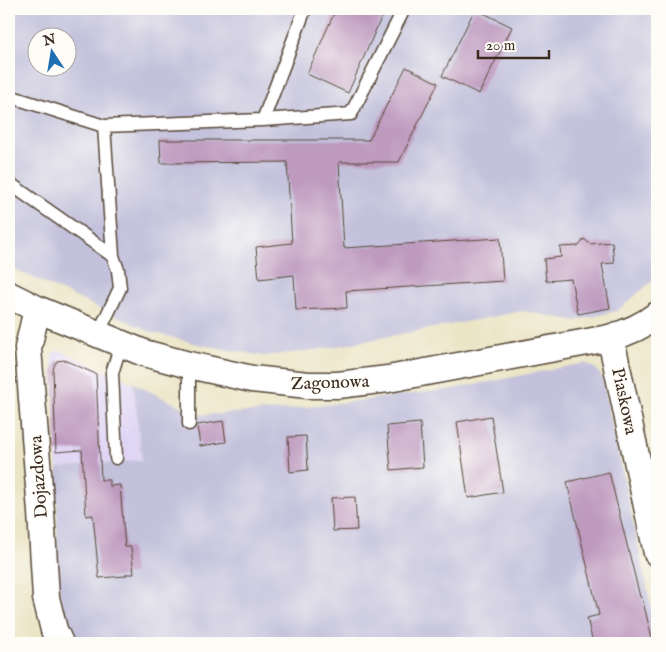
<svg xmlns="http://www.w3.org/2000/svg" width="666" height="652" font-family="'IM FELL English',serif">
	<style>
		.built { fill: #dfd5f5 }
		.industrial { fill: #c3c1db; fill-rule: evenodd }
		.green { fill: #afda85; stroke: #758252 }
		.building { fill: #be9abf }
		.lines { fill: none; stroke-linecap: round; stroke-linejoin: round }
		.service-casing { stroke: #554637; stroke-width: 15 }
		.minor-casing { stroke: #554637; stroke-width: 29 }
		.path { stroke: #554637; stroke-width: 3; stroke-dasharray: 4 4; stroke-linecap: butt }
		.service { stroke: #fff; stroke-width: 12 }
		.minor { stroke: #fff; stroke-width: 26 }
		.labels { text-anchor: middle; stroke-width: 4.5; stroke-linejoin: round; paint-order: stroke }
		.street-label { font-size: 18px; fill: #3b2a1e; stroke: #fdfcf7 }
	</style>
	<rect width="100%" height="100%" fill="#fdfcf7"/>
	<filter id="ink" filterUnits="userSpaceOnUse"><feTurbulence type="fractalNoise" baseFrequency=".02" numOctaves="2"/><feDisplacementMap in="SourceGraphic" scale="10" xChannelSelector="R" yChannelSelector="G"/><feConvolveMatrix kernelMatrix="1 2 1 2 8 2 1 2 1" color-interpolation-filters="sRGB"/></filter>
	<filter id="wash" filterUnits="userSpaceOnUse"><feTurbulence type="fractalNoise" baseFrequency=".0096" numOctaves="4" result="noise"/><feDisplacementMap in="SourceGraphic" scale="20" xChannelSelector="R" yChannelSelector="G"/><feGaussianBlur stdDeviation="1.12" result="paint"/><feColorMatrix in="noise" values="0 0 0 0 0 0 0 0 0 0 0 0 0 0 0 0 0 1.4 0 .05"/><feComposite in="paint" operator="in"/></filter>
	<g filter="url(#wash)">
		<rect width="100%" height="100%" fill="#ebe4c5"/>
		<path class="built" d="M59,350L133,383L142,460L57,468L52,354Z"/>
		<path class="industrial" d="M9,9H657V277L617,311L575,321L523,311L317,350L263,356L202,345L151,332L18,271L9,265ZM38,38H68V68H38Z
			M585,363L595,368L602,377L657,634V643H75L64,617L57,583V468L142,460L133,383L198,415L283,410L452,389Z"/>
		<path class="green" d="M9,322L13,332L18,375L9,376Z
			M9,549L14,643H9Z"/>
		<g id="blocks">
			<path class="building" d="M336,9H385L348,93L307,74Z
				M475,9L512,27L479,94L442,76Z
				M406,67L438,83L399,162H339L344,248L500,238L503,281L346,291L347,308L296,310L294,275L259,279L256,247L292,243L287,162L161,163L160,140H369Z
				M584,239L590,244L612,242L614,263L602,264L610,308L578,314L571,279L546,281L544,259L561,257L560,247L579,246Z
				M64,360L96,374L101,480H110V486L120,485L125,547H131L134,574H126V576L99,578L93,515L86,516L82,450L56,452L53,371L54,366L57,361Z
				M491,416L503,492L468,498L457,422Z
				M223,421L226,442L200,446L197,425Z
				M420,423L423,467L391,470L387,426Z
				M306,436L308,470L290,472L288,437Z
				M609,472L640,597H642L653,643H593L587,618L599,615L567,482Z
				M355,497L357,530L333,531L331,498Z"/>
		</g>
	</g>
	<g filter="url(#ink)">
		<use href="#blocks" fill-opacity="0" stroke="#554637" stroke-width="1"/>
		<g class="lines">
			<defs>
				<path id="service" d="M9,96L104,126L263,120L305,9
					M263,120L351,114L404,9
					M9,183L113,256
					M98,334L120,288L118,270L113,256L104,126
					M189,424V365
					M116,458L112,373L121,344"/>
				<path id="minor" d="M9,295L37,309L144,353L189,365L252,379L308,385H338L388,379L609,338C627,333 643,326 657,315
					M37,309L28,348L41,512L46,598L54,630L60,643
					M609,338L614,353L657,553"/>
			</defs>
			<use href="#service" class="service-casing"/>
			<use href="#minor" class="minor-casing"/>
			<path class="path" d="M9,593L12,643"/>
			<use href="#service" class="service"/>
			<use href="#minor" class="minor"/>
		</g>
	</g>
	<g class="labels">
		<g class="street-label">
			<text transform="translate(330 382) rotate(-2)" y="6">Zagonowa</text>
			<text transform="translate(625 401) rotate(78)" y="6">Piaskowa</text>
			<text transform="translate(38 477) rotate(-94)" y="6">Dojazdowa</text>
		</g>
	</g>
	<rect width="666" height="652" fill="none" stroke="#fdfcf7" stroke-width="30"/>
	<g transform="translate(52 52) rotate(348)"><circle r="24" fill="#fdfcf7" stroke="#afa8a0"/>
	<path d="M0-4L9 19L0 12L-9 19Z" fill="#1f6fb2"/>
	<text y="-8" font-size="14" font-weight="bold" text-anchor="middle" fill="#3b2a1e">N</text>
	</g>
	<path d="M478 50v8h71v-8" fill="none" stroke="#3b2a1e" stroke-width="2.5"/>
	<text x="486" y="50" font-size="15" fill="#3b2a1e" stroke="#fdfcf7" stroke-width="4" paint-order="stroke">20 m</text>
</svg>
